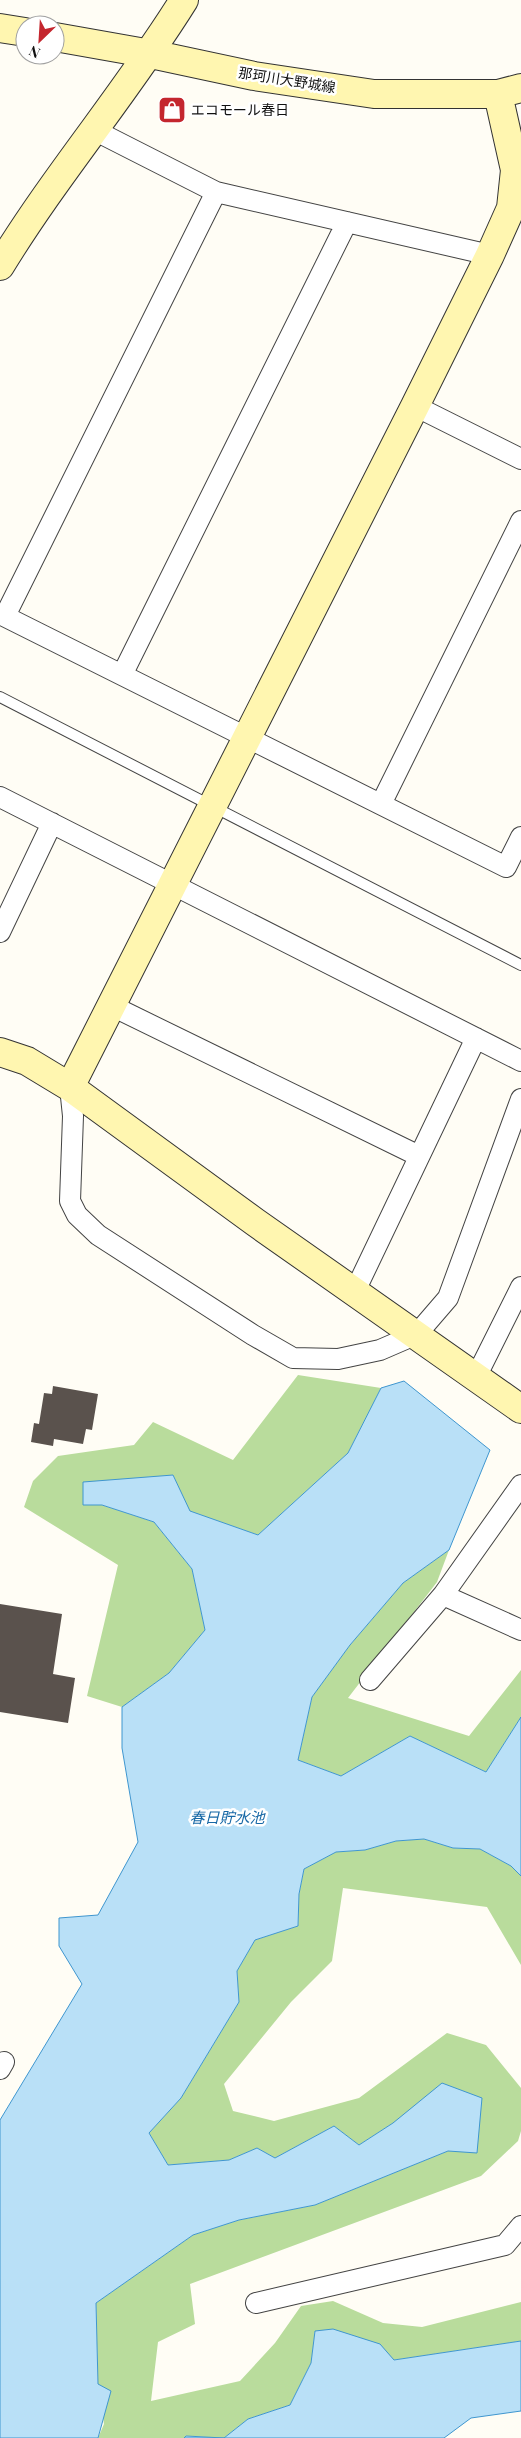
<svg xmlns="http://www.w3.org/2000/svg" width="521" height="2438" font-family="'Playfair Display','Noto Sans JP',serif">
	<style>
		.forest { fill: #b9dc9c }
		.water { fill: #b9e0f7; stroke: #3f96cf }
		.building { fill: #5a524d }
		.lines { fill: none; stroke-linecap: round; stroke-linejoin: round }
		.lane-casing { stroke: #444; stroke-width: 12 }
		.street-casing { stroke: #444; stroke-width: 22 }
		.secondary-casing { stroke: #333; stroke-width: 30 }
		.lane { stroke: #fff; stroke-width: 10 }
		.street { stroke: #fff; stroke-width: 20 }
		.secondary { stroke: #fff6b0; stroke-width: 28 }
		.labels { text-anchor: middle; stroke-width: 5; stroke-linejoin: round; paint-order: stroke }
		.street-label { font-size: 14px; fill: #111; stroke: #fff }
		.poi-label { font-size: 14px; fill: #111; stroke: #fff; text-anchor: start }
		.water-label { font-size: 15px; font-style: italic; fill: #1768a6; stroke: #fff }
	</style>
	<rect width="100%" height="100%" fill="#fffdf5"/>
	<path class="forest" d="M298,1375L381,1388L348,1453L258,1535L189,1511L173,1475L83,1505H102L154,1522L192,1569L205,1630L169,1673L122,1707L87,1696L118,1565L24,1507L33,1481L58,1456L134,1445L153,1422L233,1460Z
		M449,1550L437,1582L348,1698L469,1736L521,1670V1717L486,1772L410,1736L341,1776L298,1760L312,1697L350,1645L403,1583Z
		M424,1839L453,1848L480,1849L511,1866L521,1876V1965L487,1907L343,1888L332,1961L291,2002L224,2084L233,2111L274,2121L359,2098L447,2033L486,2045L521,2088V2131L518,2141L481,2176L190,2284L195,2324L158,2342L151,2401L240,2381L275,2343L301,2306L333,2301L383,2323L422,2327L521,2302V2341L394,2360L315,2331L311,2363L290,2405L248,2419L224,2438L186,2436L184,2438H98L104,2424L98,2384L96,2303L193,2235L239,2220L315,2205L448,2151L393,2123L359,2145L334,2126L275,2158L257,2148L229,2160L168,2165L149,2133L181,2098L239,2002L237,1971L255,1940L298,1926L299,1894L304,1869L336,1852L365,1850L396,1841Z"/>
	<path class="water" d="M404,1381L490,1450L449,1550L403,1583L350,1645L312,1697L298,1760L341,1776L410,1736L486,1772L521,1717V1876L511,1866L480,1849L453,1848L424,1839L396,1841L365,1850L336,1852L304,1869L299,1894L298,1926L255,1940L237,1971L239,2002L181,2098L149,2133L168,2165L229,2160L257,2148L275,2158L334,2126L359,2145L393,2123L442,2083L482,2098L477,2153L448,2151L315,2205L239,2220L193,2235L96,2303L98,2384L111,2391L98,2438H0V2120L82,1984L59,1946V1918L98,1915L138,1842L122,1748V1707L169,1673L205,1630L192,1569L154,1522L102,1505H83V1482L173,1475L190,1511L258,1535L348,1453L381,1388Z
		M333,2329L380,2344L394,2360L521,2341V2411L471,2418L444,2438H184L186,2436L224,2438L248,2419L290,2405L311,2363L315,2331Z"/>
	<path class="building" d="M53,1386L98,1394L92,1430L86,1429L83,1444L54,1439L53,1446L31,1442L34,1423L39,1424L44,1393L52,1394Z
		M0,1604L62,1614L53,1674L75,1678L68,1723L0,1712Z"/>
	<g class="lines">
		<defs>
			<path id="lane" d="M0,697L521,965"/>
			<path id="street" d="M92,129L216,192L490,255
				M415,406L521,459
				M0,614L506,867L521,837
				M5,616L216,192
				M122,675L347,222
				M0,797L521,1061
				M381,804L521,521
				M0,932L52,823
				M112,1006L419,1156
				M70,1087L73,1116L70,1201L77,1215L98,1235L253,1335L293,1358L338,1359L380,1350L417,1334L448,1298L521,1099
				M355,1291L476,1038
				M476,1377L521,1287
				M443,1595L521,1630
				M370,1680L443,1595L521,1485
				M0,2069L4,2062
				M256,2303L505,2245L521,2226"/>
			<path id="secondary" d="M0,28L25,32
				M55,37L151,54L254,76L374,94H498L521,88
				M0,266C56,174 127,92 184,0
				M0,1052L27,1061L70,1087L255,1222L521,1409
				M70,1087L415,406L490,255L511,208L515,170L498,94"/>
		</defs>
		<use href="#lane" class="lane-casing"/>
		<use href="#street" class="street-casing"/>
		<use href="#secondary" class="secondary-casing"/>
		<use href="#lane" class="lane"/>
		<use href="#street" class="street"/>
		<use href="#secondary" class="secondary"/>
	</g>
	<defs>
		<symbol id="shop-square" viewBox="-11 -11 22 22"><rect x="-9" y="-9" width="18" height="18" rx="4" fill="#c4262e" stroke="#fff"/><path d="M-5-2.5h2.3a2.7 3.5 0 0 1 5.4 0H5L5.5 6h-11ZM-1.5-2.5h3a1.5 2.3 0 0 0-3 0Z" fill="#fff"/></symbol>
	</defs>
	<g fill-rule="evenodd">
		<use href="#shop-square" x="156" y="94" width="32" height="32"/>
	</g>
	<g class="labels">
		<g class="street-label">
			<text transform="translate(287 80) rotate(9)" y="5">那珂川大野城線</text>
		</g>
		<g class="poi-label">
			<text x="191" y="115">エコモール春日</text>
		</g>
		<g class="water-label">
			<text x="227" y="1823">春日貯水池</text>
		</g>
	</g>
	<g transform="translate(40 40) rotate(205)"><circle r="24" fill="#ffffff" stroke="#a0a0a0"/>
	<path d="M0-4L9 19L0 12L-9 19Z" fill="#c4262e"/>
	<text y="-8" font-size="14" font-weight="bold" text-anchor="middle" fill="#111111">N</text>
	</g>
</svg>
